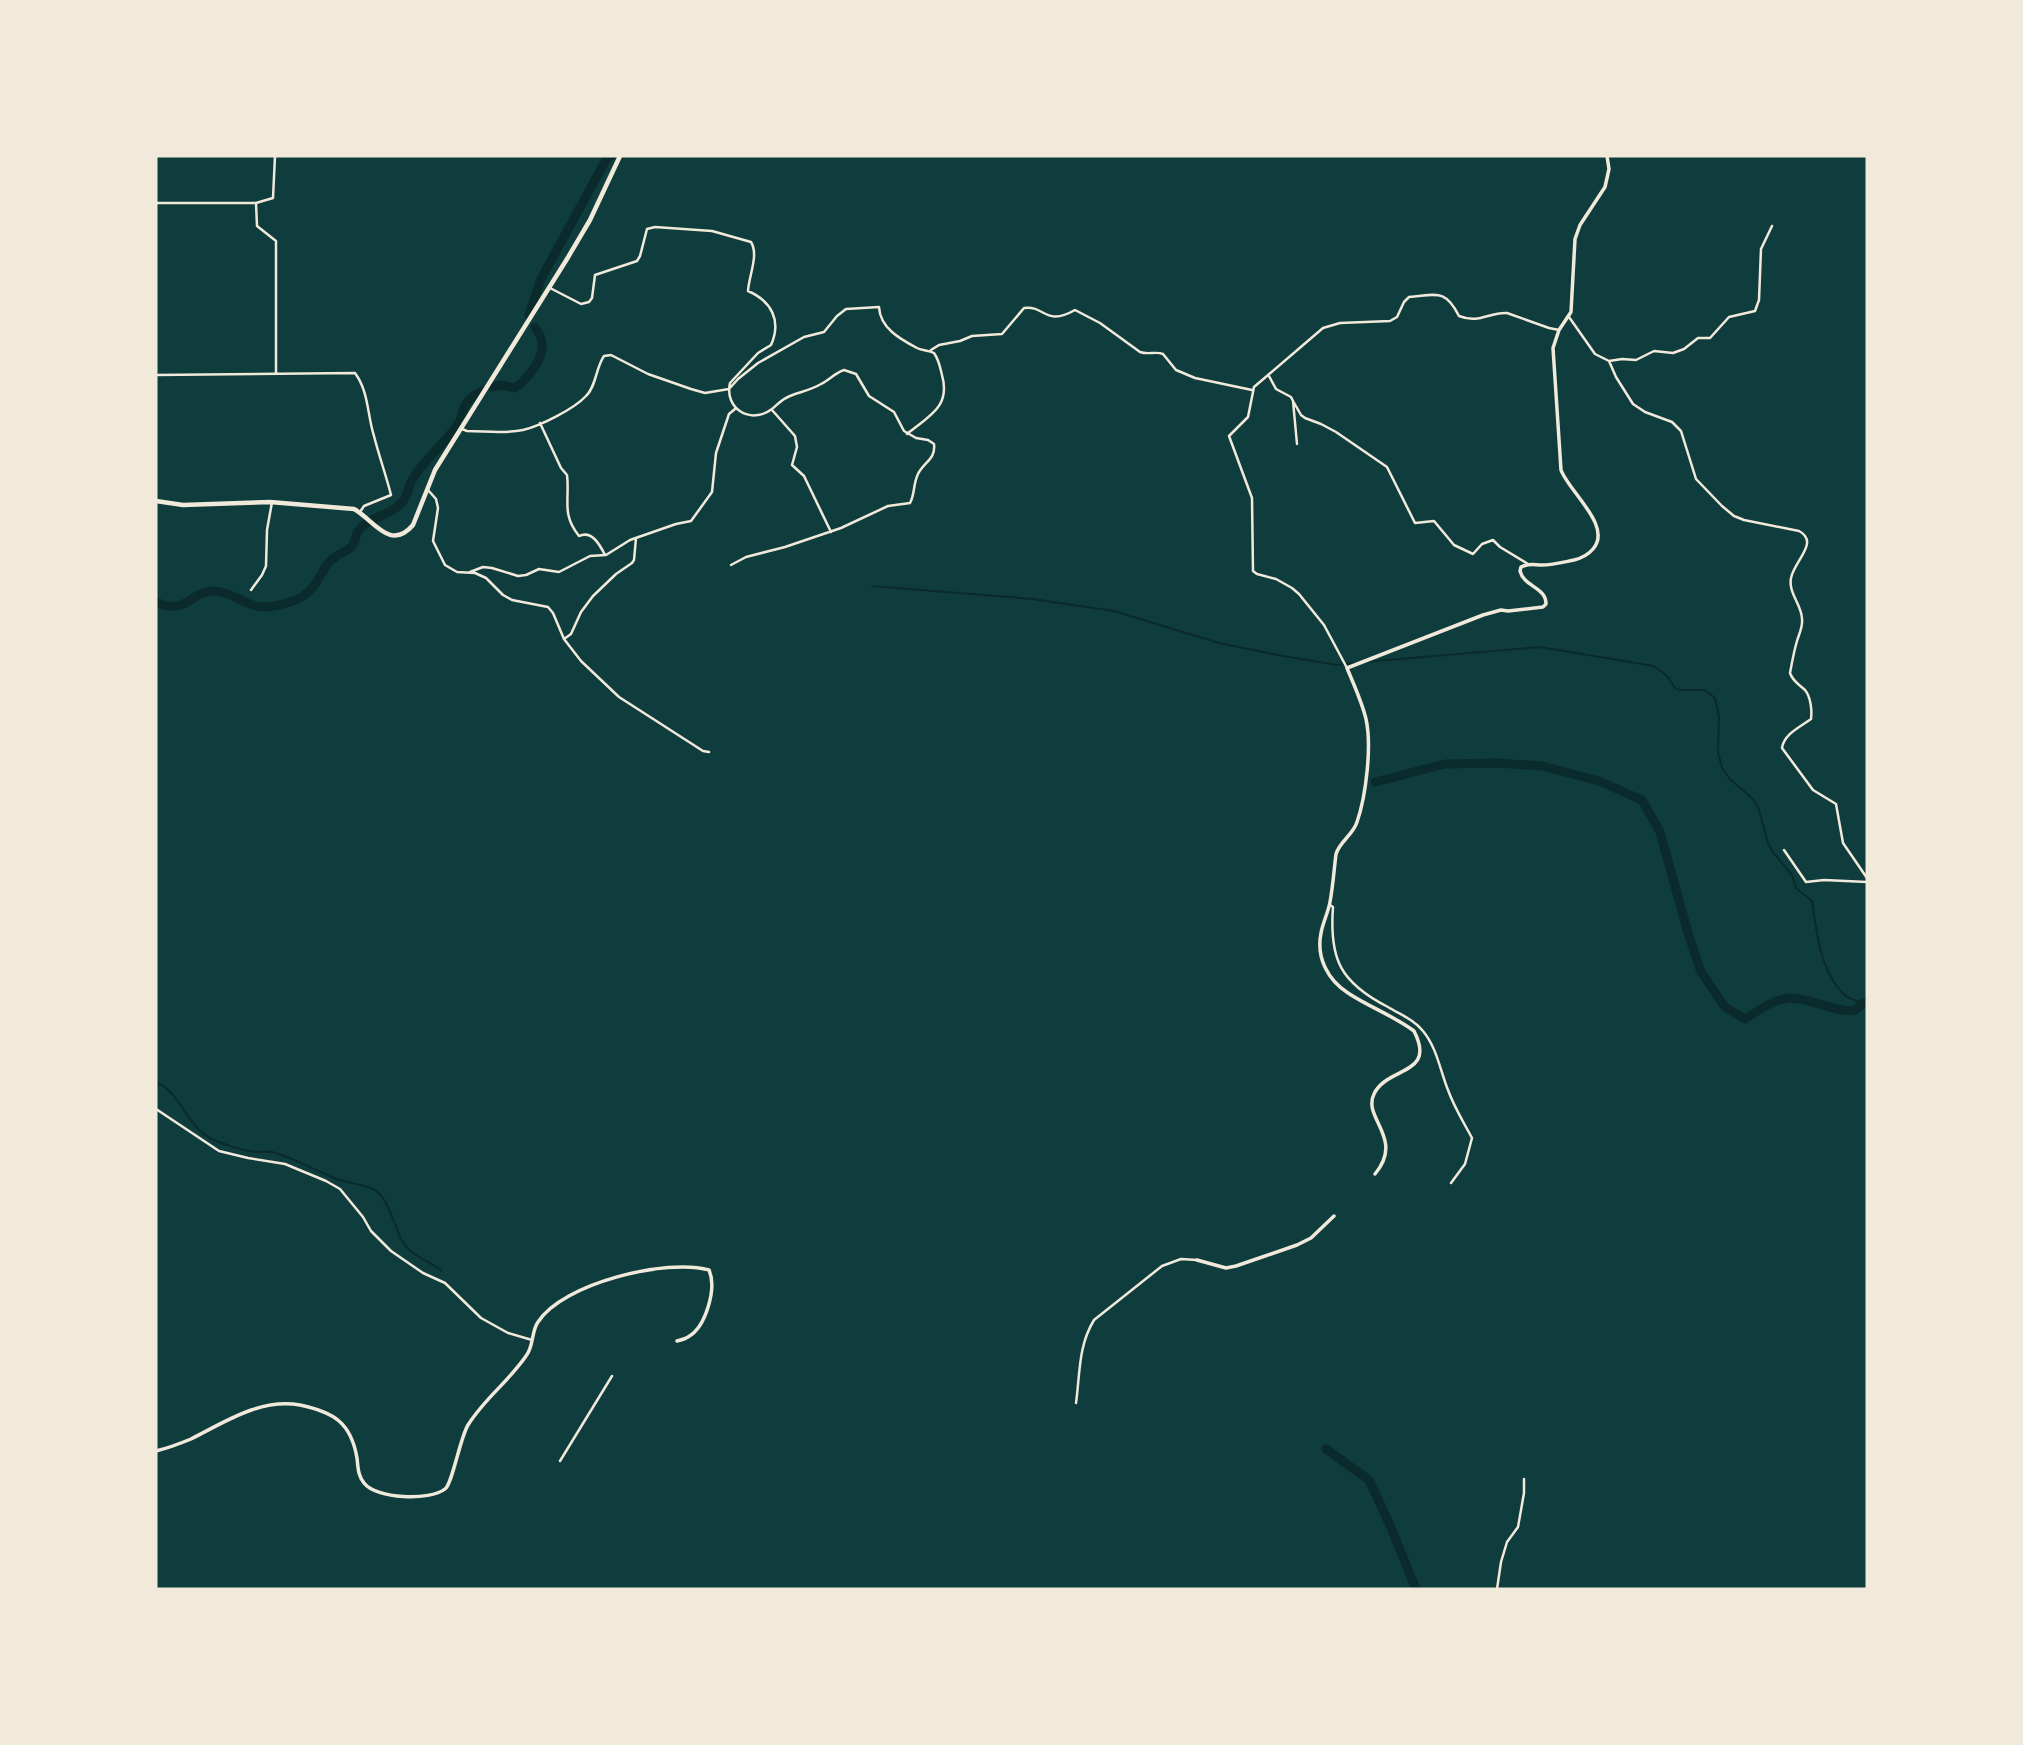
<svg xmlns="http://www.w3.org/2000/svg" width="2023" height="1745" font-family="Rubik,sans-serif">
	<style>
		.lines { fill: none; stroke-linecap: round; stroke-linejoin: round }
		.stream { stroke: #0a2a2b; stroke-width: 2 }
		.river { stroke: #0a2a2b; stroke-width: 9 }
		.minor { stroke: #f1e9da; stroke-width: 2.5 }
		.tertiary { stroke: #f1e9da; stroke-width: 3.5 }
		.secondary { stroke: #f1e9da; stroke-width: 4.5 }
	</style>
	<rect width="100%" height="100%" fill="#0f3d3e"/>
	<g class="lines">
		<path class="stream" d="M872,586L1032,599L1114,611L1219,643L1283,656L1337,665L1356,663
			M1365,662L1540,647L1654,666L1667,676L1675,688L1680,690H1705L1715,698L1719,717L1718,752L1722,768L1730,779L1753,799L1758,807L1768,843L1772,851L1792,875L1796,888L1812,901C1816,930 1821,974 1844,994C1849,1000 1857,1001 1864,1003
			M156,1082C181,1093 186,1125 210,1138C221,1144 245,1151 256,1152C262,1152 267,1151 272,1152C295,1158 315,1171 337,1179C348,1183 361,1184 373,1189C387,1195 395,1226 401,1239C410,1256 428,1260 442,1271"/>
		<path class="river" d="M529,315L541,279L607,158L611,156
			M492,387L501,385L515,388C527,379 544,360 542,343C542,337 538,332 535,327
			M156,602C188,616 189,591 215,591C233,592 248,608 266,607C279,606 301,601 310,590C319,582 322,569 331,560C338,554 348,551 353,545C356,540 355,534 359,530C370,516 392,516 403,501C408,495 408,488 411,482C423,460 445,444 458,424C463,416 462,406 469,400C472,396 478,394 482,391
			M1375,782L1445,764L1497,763L1542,766L1599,781L1642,800L1660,832L1688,933L1701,972L1725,1007L1745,1019C1759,1010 1774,999 1790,998C1807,997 1844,1015 1855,1010C1857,1009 1862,1004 1864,1003H1867
			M1326,1449L1369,1480L1389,1523L1416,1589"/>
		<path class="minor" d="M156,203H256L273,198L275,156
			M256,203L257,226L276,241V374
			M550,288L581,304L589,302L592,298L595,275L637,261L640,256L647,229L655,227L712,231L751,242C759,255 749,275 748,291C771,301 782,320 771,345L758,353L730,383C724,409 751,425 772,409C778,404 782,399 790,396C800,392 811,390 821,384C829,380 835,373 844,370L856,374L869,396L894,412L904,431L916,438L928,440L934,444C936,459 924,462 918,474C913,484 915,494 910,503L888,506L841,528L785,547L746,557L731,565
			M1569,317L1595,354L1609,361L1622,359L1636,360L1654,351L1673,353L1684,349L1698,338H1710L1729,317L1755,311L1759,300L1761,249L1772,226
			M931,350L939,345L960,341L972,336L1002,334L1024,308C1045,305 1045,327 1075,310L1100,323L1140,352C1148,355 1156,351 1163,354L1176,370L1195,378L1252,390
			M1609,361L1616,377L1633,404L1645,412L1672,422L1681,431L1696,479L1722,506L1734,516L1744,520L1799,531C1820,542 1794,561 1791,578C1788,593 1802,605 1802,619C1803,627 1799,634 1797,641C1794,651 1792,662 1790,673C1793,682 1799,684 1805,690C1811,697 1812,711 1811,719C1800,727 1784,734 1782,748L1813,790L1836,804L1843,843L1867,878
			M156,375L355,373C369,392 367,414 374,436C379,456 386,475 391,495L364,506L360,512
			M1269,376L1276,389L1291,397L1293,401L1297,444
			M1293,401L1301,415L1305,418L1321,424L1336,432L1387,467L1415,523L1434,521L1454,545L1473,554L1482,544L1493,540L1500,547L1528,564
			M772,410L795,436L797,447L792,465L804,476L831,532
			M540,423L561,468L567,475C570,499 561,514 579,536C592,530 600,545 605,555
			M462,429L467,431C485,431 505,434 523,430C540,426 574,409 586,396C596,387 596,367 604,356L611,355L648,374L691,389L705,393L729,389L738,379L758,363L804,337L824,332L837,316L846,309L879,307C880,328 900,339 917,348C923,351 928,350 934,353C939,360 940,367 942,375C951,407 929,416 907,434
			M428,490L436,499L438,508L433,541L445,565L457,572L475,573L486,578L503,595L512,600L548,607L553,613L564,639L581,661L619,697L703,751L709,752
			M470,572L483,567L492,568L518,576L526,575L539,569L559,572L590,556L606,555L630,540L676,524L691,521L712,492L716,453L729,414L735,409
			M251,590L262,575L266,566L267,530L272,502
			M564,639L571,634L581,612L593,596L616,574L632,563L634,560L636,538
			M1347,668L1324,625L1299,594L1292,588L1276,579L1257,574L1253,571L1252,498L1229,436L1248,417L1254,387L1323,328L1340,323L1390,321L1397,317L1404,302L1409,297C1436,295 1445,288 1459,316C1479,324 1489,312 1507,313L1549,328L1559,330
			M1784,850L1806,882L1824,880L1867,882
			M1330,905L1333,907C1329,960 1341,983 1388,1007C1401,1015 1413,1019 1423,1031C1437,1048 1440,1070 1448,1090C1454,1107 1464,1123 1472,1138L1465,1164L1451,1183
			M156,1109L219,1151L248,1158L285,1164L326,1181L340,1189L363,1217L371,1231L391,1251L423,1273L445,1283L481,1318L508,1333L532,1340
			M1076,1403C1080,1375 1078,1346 1094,1320L1162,1266L1181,1259L1197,1260
			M560,1461L612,1376
			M1497,1589L1501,1562L1507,1542L1518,1527L1524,1493V1479"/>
		<path class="tertiary" d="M1375,1174C1405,1138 1362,1118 1374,1094C1387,1066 1437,1076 1414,1031C1394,1016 1369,1007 1348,993C1328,980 1316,958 1321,933C1323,922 1328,913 1330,902C1333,886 1334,870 1336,854C1340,841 1353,835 1357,822C1366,796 1372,746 1366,719C1362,702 1354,685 1347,668L1483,615L1501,610L1508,611L1543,607L1546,604C1546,587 1524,587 1520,571L1521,567C1529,563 1534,565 1542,565C1553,565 1564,562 1574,560C1582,558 1588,555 1593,549C1613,526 1569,492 1561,470L1553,348L1559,330L1571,312L1575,239L1580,225L1605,187L1609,169L1607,156
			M1197,1260L1226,1268L1236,1266L1297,1245L1311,1238L1334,1216
			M156,1451C168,1448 179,1444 191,1439C225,1422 260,1398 300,1405C334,1412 351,1423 357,1458C358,1467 358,1476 364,1483C376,1499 430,1501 445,1489C452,1485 460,1438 468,1425C484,1399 509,1381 526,1356C534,1346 531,1332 538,1322C563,1283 667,1258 709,1270C717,1288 706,1327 688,1337C685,1339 681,1340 677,1341"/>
		<path class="secondary" d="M156,501L183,505L270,502L354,509C374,520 390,552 413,525L435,470L567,259L590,220L620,156"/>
	</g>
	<rect width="2023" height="1745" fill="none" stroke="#f1e9da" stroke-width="315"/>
</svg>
